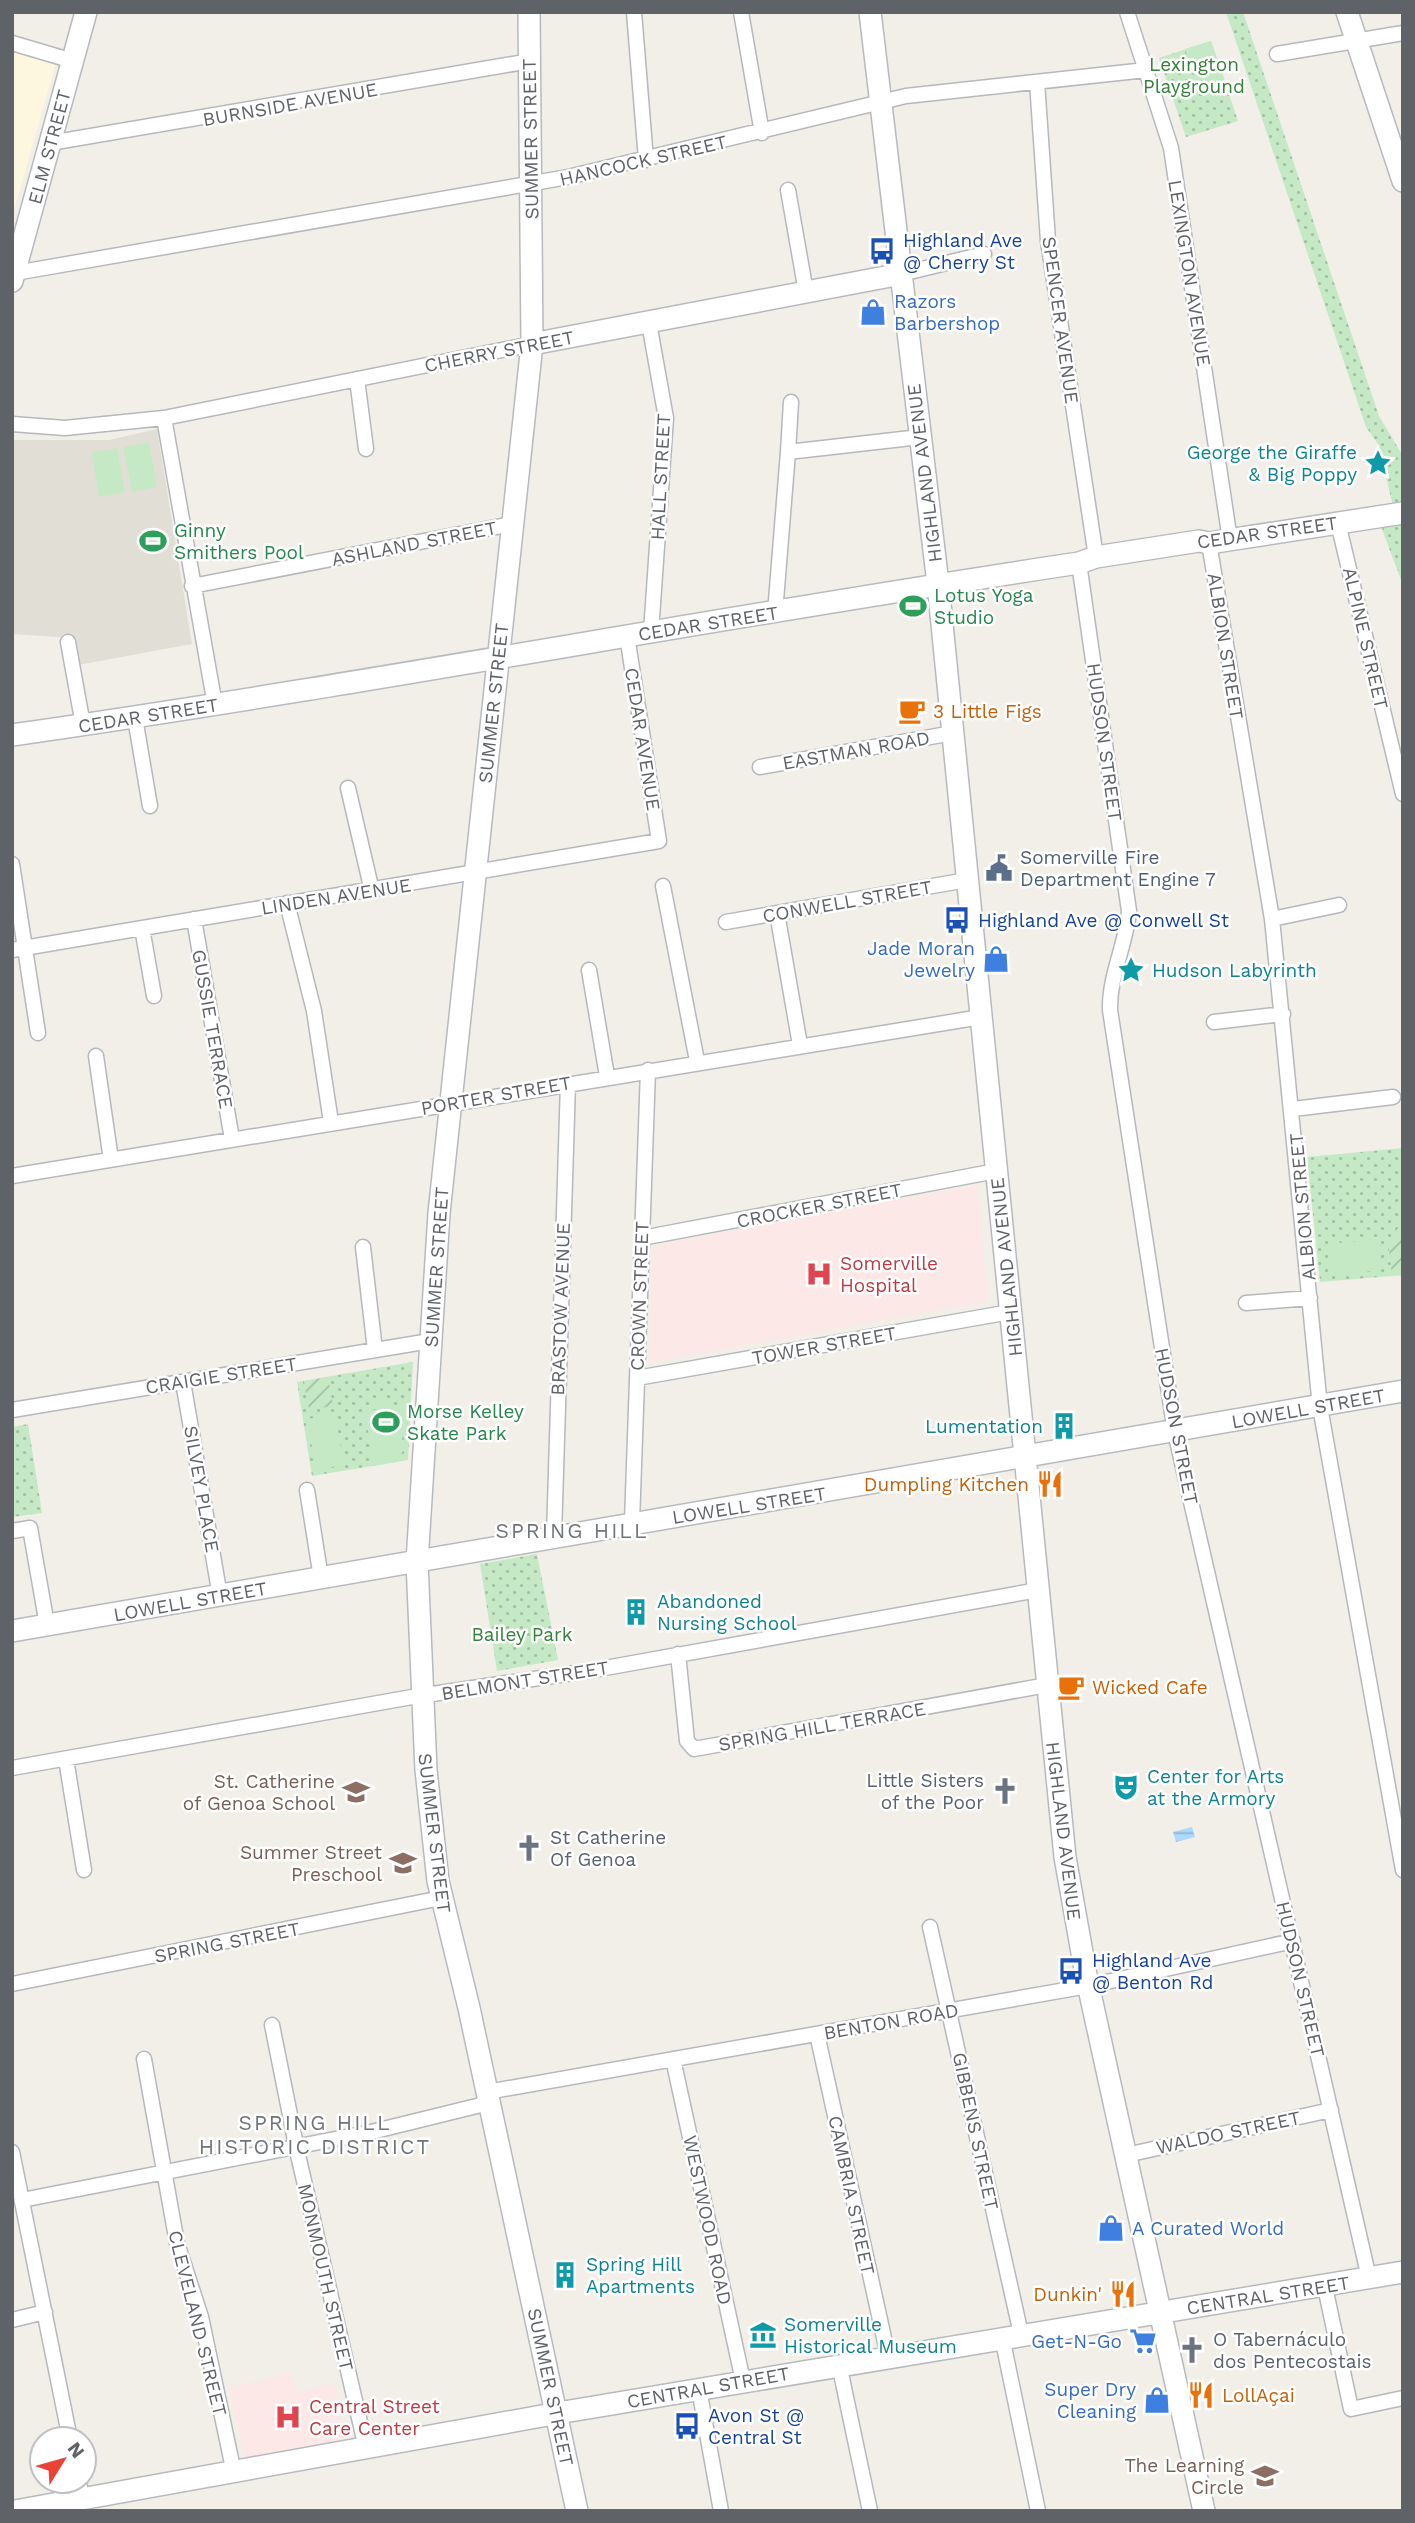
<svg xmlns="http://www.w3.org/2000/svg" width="1415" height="2523" font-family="'Work Sans',sans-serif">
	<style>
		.commercial { fill: #fef7e0 }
		.education { fill: #e1ded6 }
		.medical { fill: #fce8e6 }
		.grass { fill: url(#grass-dots) }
		.garden { fill: url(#garden-furrows) }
		.pitch { fill: #c5e8c5 }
		.water { fill: url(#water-rules) }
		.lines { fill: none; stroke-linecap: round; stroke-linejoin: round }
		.street-casing { stroke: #b5b8bc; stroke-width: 17 }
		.secondary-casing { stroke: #b6babf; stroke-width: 24 }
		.street { stroke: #fff; stroke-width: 14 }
		.secondary { stroke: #fff; stroke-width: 21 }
		.labels { text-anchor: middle; stroke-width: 5; stroke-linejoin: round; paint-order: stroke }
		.park-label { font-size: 19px; fill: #348238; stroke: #fff }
		.street-label { font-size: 19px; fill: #5f6368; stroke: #fff }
		.transit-label { font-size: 19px; fill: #164399; stroke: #fff; text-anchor: start }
		.shop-label { font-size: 19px; fill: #366cbe; stroke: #fff; text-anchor: end }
		.culture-label { font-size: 19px; fill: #0d838f; stroke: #fff; text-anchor: start }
		.leisure-label { font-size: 19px; fill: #27864d; stroke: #fff; text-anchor: start }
		.food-label { font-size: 19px; fill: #c56008; stroke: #fff; text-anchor: start }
		.service-label { font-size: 19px; fill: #4e5e75; stroke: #fff; text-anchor: start }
		.health-label { font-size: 19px; fill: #be3a42; stroke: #fff; text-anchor: start }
		.worship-label { font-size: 19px; fill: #5b616d; stroke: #fff; text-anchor: start }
		.education-label { font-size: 19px; fill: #785e54; stroke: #fff; text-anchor: end }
		.neighbourhood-label { font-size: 21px; letter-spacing: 2px; fill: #70757a; stroke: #fff }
	</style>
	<defs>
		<pattern id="grass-dots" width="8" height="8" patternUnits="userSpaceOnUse" patternTransform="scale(1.75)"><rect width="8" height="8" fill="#c5e8c5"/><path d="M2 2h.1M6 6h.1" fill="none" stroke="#a3c0a4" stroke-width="1.8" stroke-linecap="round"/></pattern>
		<pattern id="garden-furrows" width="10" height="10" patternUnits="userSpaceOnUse" patternTransform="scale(1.75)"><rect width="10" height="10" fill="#c5e8c5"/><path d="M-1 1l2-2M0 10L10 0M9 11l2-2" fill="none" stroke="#a3c0a4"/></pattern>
		<pattern id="water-rules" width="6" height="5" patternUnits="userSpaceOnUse" patternTransform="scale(1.75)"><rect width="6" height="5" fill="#aadaff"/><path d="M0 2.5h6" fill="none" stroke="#8eb4d2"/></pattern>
	</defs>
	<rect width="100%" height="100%" fill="#f1efe8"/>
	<path class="commercial" d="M12,51L56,63L12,217Z"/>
	<path class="education" d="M157,429L192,644L78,665L73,638L12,634V440H109Z"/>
	<path class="medical" d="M977,1185L988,1301L649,1363L653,1247L656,1245Z
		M291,2373L296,2392L334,2383L346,2442L245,2462L229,2388Z"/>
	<path class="grass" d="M1226,12H1243L1379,416L1403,456V585L1382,529L1393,506L1378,444L1366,427Z
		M1211,41L1238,121L1186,137L1159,58Z
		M1403,1148V1275L1320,1282L1307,1157Z
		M413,1362L408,1460L312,1476L297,1382Z
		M28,1424L42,1513L12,1517V1427Z
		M537,1554L558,1660L497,1671L480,1564Z"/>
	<path class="garden" d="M1403,1227V1275L1392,1276L1388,1239L1396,1238L1395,1228Z
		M328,1377L333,1406L309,1410L304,1381Z"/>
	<path class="pitch" d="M1211,41L1227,87L1201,95L1185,49Z
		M149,443L157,487L132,492L123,447Z
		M117,448L125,492L99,497L92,453Z
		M1379,1239L1382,1270L1330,1275L1327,1244Z
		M377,1396L384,1397V1408L404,1406L407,1432L402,1436L403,1451L396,1462L374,1466L365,1412L379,1409Z
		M335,1414L344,1465L316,1470L307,1419Z"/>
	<path class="water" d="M1192,1827L1195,1837L1176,1842L1173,1832Z"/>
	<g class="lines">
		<defs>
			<path id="street" d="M634,12L646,160
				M741,12L762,133
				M1127,12L1171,148L1230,540
				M12,43L73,61
				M1277,54L1403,33
				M1037,82L1048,241L1096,557
				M50,143L530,61
				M788,190L806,292
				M15,273L568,177L906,96L1146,70
				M901,274L984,254
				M649,323L666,418L651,632
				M357,379L366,449
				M164,418L215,705
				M12,424L65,428L164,418L532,344
				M788,452L791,402
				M1338,523L1403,794
				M1209,543L1272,919L1320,1407L1403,1870
				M1079,563L1129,911C1126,945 1109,976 1110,1010L1175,1432L1369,2278
				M192,586L512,524
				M775,613L788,452L920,437
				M68,642L83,725
				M135,718L150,806
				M760,767L953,733
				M348,788L372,891
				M12,864L38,1033
				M663,886L697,1061
				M287,903L314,1011L331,1122
				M777,913L800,1045
				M194,919L232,1139
				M1272,919L1339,905
				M726,922L967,880
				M142,928L154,996
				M12,950L659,841L627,636
				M589,970L607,1076
				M1214,1022L1283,1014
				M96,1056L111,1160
				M1293,1109L1393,1097
				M12,1176L981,1017
				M642,1238L996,1171
				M363,1247L375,1350
				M1246,1303L1310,1298
				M637,1378L1010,1312
				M183,1382L220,1596
				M12,1410L430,1341
				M307,1490L321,1578
				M632,1522L648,1070
				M12,1531L30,1528L47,1625
				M554,1536L568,1083
				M678,1654L687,1741L694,1749L1047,1685
				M66,1759L84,1870
				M12,1768L412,1697L594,1670L1038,1590
				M930,1927L1021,2334
				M12,1984L441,1898
				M272,2025L298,2155L366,2448
				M817,2034L888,2356
				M144,2059L177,2243L201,2317L234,2473
				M673,2059L743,2381
				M487,2092L1088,1986L1293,1941
				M12,2152L70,2439
				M1126,2155L1331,2110
				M22,2200L371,2132L489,2103
				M1325,2287L1351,2409L1403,2398
				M12,2320L45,2312
				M1002,2337L1038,2511
				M839,2364L870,2511
				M699,2389L721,2511
				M79,2481L82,2498"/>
			<path id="secondary" d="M529,12L532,344L439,1213L417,1562L426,1770L438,1881L469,2008L577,2511
				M870,12L938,584L1065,1857L1086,1975L1204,2511
				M1347,12L1403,181
				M12,281L86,12
				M532,344L901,274
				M12,735C369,684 723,616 1079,563L1096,557L1199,541L1209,543L1403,513
				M12,1631L1403,1391
				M15,2511L564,2412L1403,2272"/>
		</defs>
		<use href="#street" class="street-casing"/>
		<use href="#secondary" class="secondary-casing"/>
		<use href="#street" class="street"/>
		<use href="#secondary" class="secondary"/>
	</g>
	<defs>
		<symbol id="bus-bare" viewBox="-9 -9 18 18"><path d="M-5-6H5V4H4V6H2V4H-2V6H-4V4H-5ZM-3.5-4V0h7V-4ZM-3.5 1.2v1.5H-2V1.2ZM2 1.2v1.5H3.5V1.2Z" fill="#1a4fb4" stroke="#fff" stroke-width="2.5" paint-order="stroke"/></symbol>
		<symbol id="shop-bare" viewBox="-9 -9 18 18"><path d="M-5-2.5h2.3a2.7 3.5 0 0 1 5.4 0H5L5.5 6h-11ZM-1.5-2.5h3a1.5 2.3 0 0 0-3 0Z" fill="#3f7fe0" stroke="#fff" stroke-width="2.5" paint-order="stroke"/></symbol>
		<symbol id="sight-bare" viewBox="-9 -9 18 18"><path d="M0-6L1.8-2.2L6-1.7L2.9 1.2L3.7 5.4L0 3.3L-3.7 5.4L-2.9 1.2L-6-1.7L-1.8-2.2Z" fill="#0f9aa8" stroke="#fff" stroke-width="2.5" paint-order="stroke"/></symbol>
		<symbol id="stadium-bare" viewBox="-9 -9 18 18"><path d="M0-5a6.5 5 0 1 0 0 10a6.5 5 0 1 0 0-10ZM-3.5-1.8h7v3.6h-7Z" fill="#2e9e5b" stroke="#fff" stroke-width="2.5" paint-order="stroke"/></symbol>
		<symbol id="cafe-bare" viewBox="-9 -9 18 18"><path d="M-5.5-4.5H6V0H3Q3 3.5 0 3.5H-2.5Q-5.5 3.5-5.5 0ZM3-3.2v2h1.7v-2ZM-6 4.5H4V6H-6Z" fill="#e8710a" stroke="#fff" stroke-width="2.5" paint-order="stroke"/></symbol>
		<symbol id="civic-bare" viewBox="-9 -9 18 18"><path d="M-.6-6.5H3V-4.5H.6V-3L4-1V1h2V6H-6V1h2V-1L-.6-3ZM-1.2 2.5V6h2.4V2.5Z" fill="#5c6f8a" stroke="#fff" stroke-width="2.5" paint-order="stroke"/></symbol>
		<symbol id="hospital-bare" viewBox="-9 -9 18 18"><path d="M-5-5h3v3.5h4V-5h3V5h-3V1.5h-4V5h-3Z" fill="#e0444e" stroke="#fff" stroke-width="2.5" paint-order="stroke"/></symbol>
		<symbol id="building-bare" viewBox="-9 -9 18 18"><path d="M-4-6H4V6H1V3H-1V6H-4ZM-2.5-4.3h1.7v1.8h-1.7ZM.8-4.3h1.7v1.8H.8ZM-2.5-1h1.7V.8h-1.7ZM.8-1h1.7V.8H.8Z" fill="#0f9aa8" stroke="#fff" stroke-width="2.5" paint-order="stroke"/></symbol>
		<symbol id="restaurant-bare" viewBox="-9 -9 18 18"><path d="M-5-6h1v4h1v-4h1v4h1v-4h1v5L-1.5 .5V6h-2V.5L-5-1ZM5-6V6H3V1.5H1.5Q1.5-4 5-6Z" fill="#e8710a" stroke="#fff" stroke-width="2.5" paint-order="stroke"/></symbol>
		<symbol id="theatre-bare" viewBox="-9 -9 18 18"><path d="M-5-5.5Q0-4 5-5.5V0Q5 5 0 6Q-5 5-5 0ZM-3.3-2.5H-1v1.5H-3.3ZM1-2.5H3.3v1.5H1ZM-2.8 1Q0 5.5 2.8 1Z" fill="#0f9aa8" stroke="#fff" stroke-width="2.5" paint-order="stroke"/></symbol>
		<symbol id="church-bare" viewBox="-9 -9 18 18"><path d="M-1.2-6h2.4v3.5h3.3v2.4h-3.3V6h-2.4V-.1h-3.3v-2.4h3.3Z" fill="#6b7280" stroke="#fff" stroke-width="2.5" paint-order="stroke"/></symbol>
		<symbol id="school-bare" viewBox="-9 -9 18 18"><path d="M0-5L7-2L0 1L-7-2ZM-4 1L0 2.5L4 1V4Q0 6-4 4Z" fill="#8d6e63" stroke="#fff" stroke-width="2.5" paint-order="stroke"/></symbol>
		<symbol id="museum-bare" viewBox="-9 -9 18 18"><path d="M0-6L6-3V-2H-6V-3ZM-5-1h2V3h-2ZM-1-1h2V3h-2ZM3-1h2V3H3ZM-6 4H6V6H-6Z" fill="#0f9aa8" stroke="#fff" stroke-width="2.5" paint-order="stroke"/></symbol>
		<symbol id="supermarket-bare" viewBox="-9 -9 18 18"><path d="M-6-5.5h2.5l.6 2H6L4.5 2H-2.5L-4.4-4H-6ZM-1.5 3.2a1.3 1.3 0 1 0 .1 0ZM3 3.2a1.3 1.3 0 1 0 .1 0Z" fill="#3f7fe0" stroke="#fff" stroke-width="2.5" paint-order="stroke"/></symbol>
	</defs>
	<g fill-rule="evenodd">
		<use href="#bus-bare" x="863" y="232" width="38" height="38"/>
		<use href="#shop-bare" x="854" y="293" width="38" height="38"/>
		<use href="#sight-bare" x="1359" y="444" width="38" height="38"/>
		<use href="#stadium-bare" x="134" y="522" width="38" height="38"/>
		<use href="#stadium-bare" x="894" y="587" width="38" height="38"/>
		<use href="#cafe-bare" x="893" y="692" width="38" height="38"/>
		<use href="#civic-bare" x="980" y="849" width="38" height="38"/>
		<use href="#bus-bare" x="938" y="901" width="38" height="38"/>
		<use href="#shop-bare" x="977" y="940" width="38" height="38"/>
		<use href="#sight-bare" x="1112" y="951" width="38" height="38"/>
		<use href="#hospital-bare" x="800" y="1255" width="38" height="38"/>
		<use href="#stadium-bare" x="367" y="1403" width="38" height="38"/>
		<use href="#building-bare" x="1045" y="1407" width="38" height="38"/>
		<use href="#restaurant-bare" x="1031" y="1465" width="38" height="38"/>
		<use href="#building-bare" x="617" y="1593" width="38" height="38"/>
		<use href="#cafe-bare" x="1052" y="1668" width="38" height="38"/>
		<use href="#theatre-bare" x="1107" y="1768" width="38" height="38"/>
		<use href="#church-bare" x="986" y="1772" width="38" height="38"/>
		<use href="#school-bare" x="337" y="1773" width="38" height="38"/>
		<use href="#church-bare" x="510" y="1829" width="38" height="38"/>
		<use href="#school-bare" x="384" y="1844" width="38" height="38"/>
		<use href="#bus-bare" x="1052" y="1952" width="38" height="38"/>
		<use href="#shop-bare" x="1092" y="2209" width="38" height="38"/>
		<use href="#building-bare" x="546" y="2256" width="38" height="38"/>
		<use href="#restaurant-bare" x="1104" y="2275" width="38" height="38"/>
		<use href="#museum-bare" x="744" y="2316" width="38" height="38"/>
		<use href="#supermarket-bare" x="1124" y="2322" width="38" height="38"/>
		<use href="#church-bare" x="1173" y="2331" width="38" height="38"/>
		<use href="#restaurant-bare" x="1182" y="2376" width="38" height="38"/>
		<use href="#shop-bare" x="1138" y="2381" width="38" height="38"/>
		<use href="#hospital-bare" x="269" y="2398" width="38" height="38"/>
		<use href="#bus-bare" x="668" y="2407" width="38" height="38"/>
		<use href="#school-bare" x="1246" y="2457" width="38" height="38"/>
	</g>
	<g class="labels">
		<g class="park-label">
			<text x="1194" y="71">Lexington<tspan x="1194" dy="22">Playground</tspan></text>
			<text x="522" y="1641">Bailey Park</text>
		</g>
		<g class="street-label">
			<text transform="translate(290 104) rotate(-10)" y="7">BURNSIDE AVENUE</text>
			<text transform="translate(530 139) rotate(-91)" y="7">SUMMER STREET</text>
			<text transform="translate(49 147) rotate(-75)" y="7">ELM STREET</text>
			<text transform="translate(643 160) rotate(-13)" y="7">HANCOCK STREET</text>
			<text transform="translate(1190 273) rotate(81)" y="7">LEXINGTON AVENUE</text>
			<text transform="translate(1061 320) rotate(82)" y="7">SPENCER AVENUE</text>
			<text transform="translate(499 351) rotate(-11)" y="7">CHERRY STREET</text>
			<text transform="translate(924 473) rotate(-97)" y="7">HIGHLAND AVENUE</text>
			<text transform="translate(660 477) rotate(-87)" y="7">HALL STREET</text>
			<text transform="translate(1267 532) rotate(-8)" y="7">CEDAR STREET</text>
			<text transform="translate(414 543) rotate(-11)" y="7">ASHLAND STREET</text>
			<text transform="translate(708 623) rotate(-9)" y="7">CEDAR STREET</text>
			<text transform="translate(1366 638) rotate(77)" y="7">ALPINE STREET</text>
			<text transform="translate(1226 646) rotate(81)" y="7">ALBION STREET</text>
			<text transform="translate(493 703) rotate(-84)" y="7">SUMMER STREET</text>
			<text transform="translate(148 715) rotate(-9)" y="7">CEDAR STREET</text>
			<text transform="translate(643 739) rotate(81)" y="7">CEDAR AVENUE</text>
			<text transform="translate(1105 742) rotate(82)" y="7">HUDSON STREET</text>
			<text transform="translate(856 750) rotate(-10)" y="7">EASTMAN ROAD</text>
			<text transform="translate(336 896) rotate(-9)" y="7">LINDEN AVENUE</text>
			<text transform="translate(847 901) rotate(-10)" y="7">CONWELL STREET</text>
			<text transform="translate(213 1029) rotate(80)" y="7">GUSSIE TERRACE</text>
			<text transform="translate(496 1095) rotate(-10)" y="7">PORTER STREET</text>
			<text transform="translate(819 1205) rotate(-11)" y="7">CROCKER STREET</text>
			<text transform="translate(1302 1207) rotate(-95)" y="7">ALBION STREET</text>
			<text transform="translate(436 1267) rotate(-86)" y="7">SUMMER STREET</text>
			<text transform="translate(1006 1267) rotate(-96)" y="7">HIGHLAND AVENUE</text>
			<text transform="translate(639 1296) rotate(-88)" y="7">CROWN STREET</text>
			<text transform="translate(560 1309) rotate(-88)" y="7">BRASTOW AVENUE</text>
			<text transform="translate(824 1345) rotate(-10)" y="7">TOWER STREET</text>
			<text transform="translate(221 1375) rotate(-9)" y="7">CRAIGIE STREET</text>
			<text transform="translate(1308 1408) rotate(-10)" y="7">LOWELL STREET</text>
			<text transform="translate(1177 1426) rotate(79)" y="7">HUDSON STREET</text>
			<text transform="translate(202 1489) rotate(80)" y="7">SILVEY PLACE</text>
			<text transform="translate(749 1505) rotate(-9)" y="7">LOWELL STREET</text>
			<text transform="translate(190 1601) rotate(-10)" y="7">LOWELL STREET</text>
			<text transform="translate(525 1680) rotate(-9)" y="7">BELMONT STREET</text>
			<text transform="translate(822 1726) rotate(-10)" y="7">SPRING HILL TERRACE</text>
			<text transform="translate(1064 1831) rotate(83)" y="7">HIGHLAND AVENUE</text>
			<text transform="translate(435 1833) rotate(83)" y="7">SUMMER STREET</text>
			<text transform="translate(227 1942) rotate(-11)" y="7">SPRING STREET</text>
			<text transform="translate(1301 1979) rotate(77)" y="7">HUDSON STREET</text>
			<text transform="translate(891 2021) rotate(-10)" y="7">BENTON ROAD</text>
			<text transform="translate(976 2131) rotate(78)" y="7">GIBBENS STREET</text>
			<text transform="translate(1228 2132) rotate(-12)" y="7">WALDO STREET</text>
			<text transform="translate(852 2195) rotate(78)" y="7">CAMBRIA STREET</text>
			<text transform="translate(708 2220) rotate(78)" y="7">WESTWOOD ROAD</text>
			<text transform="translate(326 2277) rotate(77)" y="7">MONMOUTH STREET</text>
			<text transform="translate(1268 2295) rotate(-9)" y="7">CENTRAL STREET</text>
			<text transform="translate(198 2323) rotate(76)" y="7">CLEVELAND STREET</text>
			<text transform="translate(551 2387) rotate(78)" y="7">SUMMER STREET</text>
			<text transform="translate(708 2387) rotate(-10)" y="7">CENTRAL STREET</text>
		</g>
		<g class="transit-label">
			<text x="903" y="247">Highland Ave<tspan x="903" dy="22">@ Cherry St</tspan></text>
			<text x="978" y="927">Highland Ave @ Conwell St</text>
			<text x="1092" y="1967">Highland Ave<tspan x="1092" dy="22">@ Benton Rd</tspan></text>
			<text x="708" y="2422">Avon St @<tspan x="708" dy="22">Central St</tspan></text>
		</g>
		<g class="shop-label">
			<text x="894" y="308" text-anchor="start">Razors<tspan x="894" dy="22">Barbershop</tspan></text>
			<text x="975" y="955">Jade Moran<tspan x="975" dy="22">Jewelry</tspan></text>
			<text x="1132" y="2235" text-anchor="start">A Curated World</text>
			<text x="1122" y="2348">Get-N-Go</text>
			<text x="1136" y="2396">Super Dry<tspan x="1136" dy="22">Cleaning</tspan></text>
		</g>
		<g class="culture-label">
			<text x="1357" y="459" text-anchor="end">George the Giraffe<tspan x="1357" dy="22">&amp; Big Poppy</tspan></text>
			<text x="1152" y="977">Hudson Labyrinth</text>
			<text x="1043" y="1433" text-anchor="end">Lumentation</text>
			<text x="657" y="1608">Abandoned<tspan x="657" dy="22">Nursing School</tspan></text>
			<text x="1147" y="1783">Center for Arts<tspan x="1147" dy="22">at the Armory</tspan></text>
			<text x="586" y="2271">Spring Hill<tspan x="586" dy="22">Apartments</tspan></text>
			<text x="784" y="2331">Somerville<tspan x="784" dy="22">Historical Museum</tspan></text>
		</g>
		<g class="leisure-label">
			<text x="174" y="537">Ginny<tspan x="174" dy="22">Smithers Pool</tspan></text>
			<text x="934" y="602">Lotus Yoga<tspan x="934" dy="22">Studio</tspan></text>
			<text x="407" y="1418">Morse Kelley<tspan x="407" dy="22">Skate Park</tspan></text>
		</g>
		<g class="food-label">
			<text x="933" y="718">3 Little Figs</text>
			<text x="1029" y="1491" text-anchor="end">Dumpling Kitchen</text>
			<text x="1092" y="1694">Wicked Cafe</text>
			<text x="1102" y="2301" text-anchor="end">Dunkin'</text>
			<text x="1222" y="2402">LollAçai</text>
		</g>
		<g class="service-label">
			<text x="1020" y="864">Somerville Fire<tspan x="1020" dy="22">Department Engine 7</tspan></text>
		</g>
		<g class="health-label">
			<text x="840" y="1270">Somerville<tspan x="840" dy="22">Hospital</tspan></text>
			<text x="309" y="2413">Central Street<tspan x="309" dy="22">Care Center</tspan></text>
		</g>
		<g class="worship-label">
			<text x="984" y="1787" text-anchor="end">Little Sisters<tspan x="984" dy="22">of the Poor</tspan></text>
			<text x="550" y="1844">St Catherine<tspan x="550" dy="22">Of Genoa</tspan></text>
			<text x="1213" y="2346">O Tabernáculo<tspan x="1213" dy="22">dos Pentecostais</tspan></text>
		</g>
		<g class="education-label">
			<text x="335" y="1788">St. Catherine<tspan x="335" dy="22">of Genoa School</tspan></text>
			<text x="382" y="1859">Summer Street<tspan x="382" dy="22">Preschool</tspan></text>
			<text x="1244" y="2472">The Learning<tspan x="1244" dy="22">Circle</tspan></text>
		</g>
		<g class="neighbourhood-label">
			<text x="572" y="1538">SPRING HILL</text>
			<text x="315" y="2130">SPRING HILL<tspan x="315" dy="24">HISTORIC DISTRICT</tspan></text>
		</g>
	</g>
	<rect width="1415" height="2523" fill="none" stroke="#5f6368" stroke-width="28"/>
	<g transform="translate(63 2460) rotate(53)"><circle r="33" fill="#ffffff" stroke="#bfc1c3" stroke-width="2"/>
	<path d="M0-5L12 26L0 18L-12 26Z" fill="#ea4335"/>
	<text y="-10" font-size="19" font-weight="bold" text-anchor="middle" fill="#5f6368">N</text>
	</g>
</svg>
